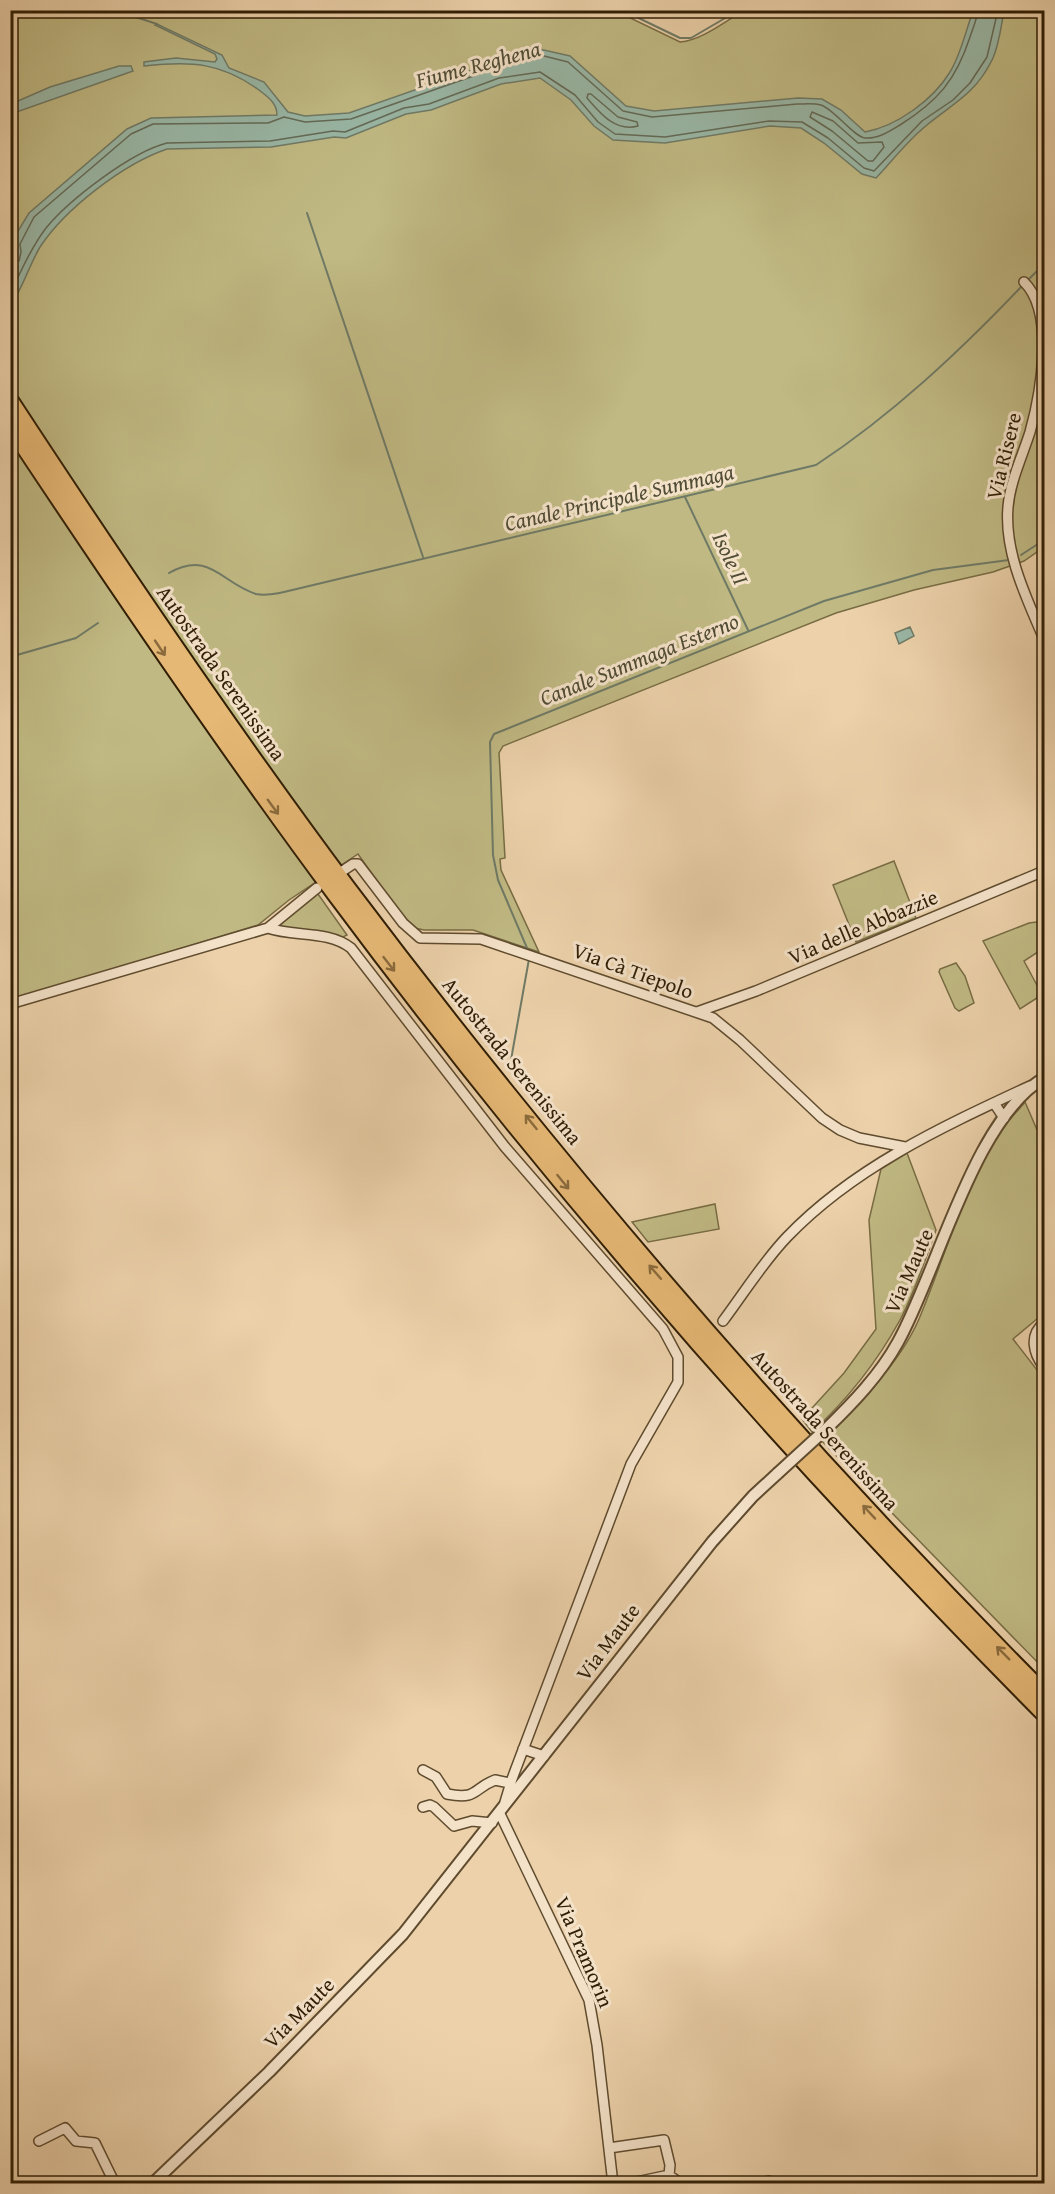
<svg xmlns="http://www.w3.org/2000/svg" width="1055" height="2194" font-family="'Gentium Book Plus',serif">
	<style>
		.green { fill: #c0b983; stroke: #786c44; stroke-width: 1.5 }
		.water { fill: #99b7a6; stroke: #6f7a66; stroke-width: 1.5 }
		.lines { fill: none; stroke-linecap: round; stroke-linejoin: round }
		.shore { stroke: #646a56; stroke-width: 1.5 }
		.stream { stroke: #6f7a66; stroke-width: 2 }
		.minor-casing { stroke: #5f4b2e; stroke-width: 12 }
		.tertiary-casing { stroke: #5f4b2e; stroke-width: 14 }
		.motorway-casing { stroke: #301e05; stroke-width: 20 }
		.minor { stroke: #f3e1c8; stroke-width: 9 }
		.tertiary { stroke: #f3e1c8; stroke-width: 10 }
		.motorway { stroke: #e6b875; stroke-width: 16 }
		.tertiary-bridge-casing { stroke: #5f4b2e; stroke-width: 14; stroke-linecap: butt }
		.tertiary-bridge { stroke: #f3e1c8; stroke-width: 10 }
		.oneway { stroke: #8b6b3d }
		.labels { text-anchor: middle; stroke-width: 6; stroke-linejoin: round; paint-order: stroke }
		.street-label { font-size: 21px; fill: #301e05; stroke: #f3e1c8 }
		.water-label { font-size: 22px; font-style: italic; fill: #504c35; stroke: #f3e1c8 }
	</style>
	<rect width="100%" height="100%" fill="#ecd1aa"/>
	<filter id="stains"><feTurbulence type="fractalNoise" baseFrequency=".00333" numOctaves="4"/><feColorMatrix values="0 0 0 0 .2 0 0 0 0 .09 0 0 0 0 .02 0 0 0 .5 -.17"/></filter>
	<radialGradient id="worn" r=".72"><stop offset=".6" stop-color="#630" stop-opacity="0"/><stop offset="1" stop-color="#630" stop-opacity=".3"/></radialGradient>
	<path class="green" d="M11,11H616L680,42C702,40 724,22 743,11H1044V547L1024,561L993,572L914,590L836,613L503,746L499,753L505,858L500,859L501,870L539,952L473,930H424L410,927L358,854L289,900L258,925L11,1000Z
		M894,861L916,918L856,942L833,885Z
		M313,894H318L347,935L343,937L285,930L279,923Z
		M1044,921V948L1024,961L1039,989L1037,998L1020,1009L983,941L1029,923Z
		M956,963L965,976L974,1003L959,1011L955,1008L939,972L940,969Z
		M1025,1102L1044,1146V1313L1013,1339L1044,1379V1669L820,1439C855,1411 901,1361 919,1319C945,1257 962,1191 999,1134C1006,1122 1017,1112 1025,1102Z
		M907,1153L936,1230C925,1260 915,1292 900,1320C877,1362 847,1400 812,1432L802,1419L844,1373L876,1329L869,1220L881,1169Z
		M715,1204L719,1229L648,1242L632,1222Z"/>
	<path class="water" d="M973,11H1004C1001,26 999,46 992,60C976,93 954,103 927,125C908,140 893,160 876,178L862,174L824,143L801,128L770,126L665,143L613,140L594,126L571,100L540,78L501,84L431,110L406,114L346,138L334,137L271,147L167,149C123,164 65,209 40,247C29,266 23,287 11,305V267L16,251L12,246L18,231L29,213L127,129L151,118L277,115C277,103 268,97 259,90C220,62 191,61 144,66V62L176,58L215,62L217,59L215,54L155,25L157,24L222,55L229,68L264,82L288,112L305,116L349,113L535,48L570,56L626,106L654,111L798,98L822,99L841,110L865,132C897,126 933,100 950,72C961,54 966,30 973,11Z
		M119,66H131L133,71L11,114V104L50,87Z
		M910,627L914,636L899,644L895,633Z"/>
	<g class="lines">
		<path class="shore" d="M588,94H591L618,117L637,122L638,126C615,132 601,114 587,98Z
			M812,112L833,121L858,143L882,142L884,147L873,161H868L832,131L810,117Z
			M10,264L19,261L21,252L20,244L34,217L131,134L153,124L268,123L284,117L305,122L351,119L536,54L568,62L623,111L652,117L797,104C805,104 814,103 821,105C835,110 854,137 865,138C878,139 890,131 900,125C938,101 956,80 970,37C973,28 977,19 978,10
			M10,294C21,271 31,248 46,228C69,200 131,152 167,143L270,141L333,131L345,132L404,108L429,104L499,78L540,72L575,95L598,122L615,134L665,137L769,121L802,122L828,138L864,168L874,171L922,121L953,100L970,83L987,57L998,10"/>
		<path class="stream" d="M114,10L157,24
			M622,10L680,38H691L739,10
			M307,213L423,557
			M1029,279L1044,264
			M685,497L748,630
			M1021,555L1044,540
			M169,573C210,550 221,583 256,594C265,596 275,594 284,592L816,465C892,415 959,352 1021,287
			M10,657L76,638L98,623
			M527,948L498,880L493,855L490,742L494,734L824,601L933,570L1009,560
			M509,1071L529,959"/>
		<defs>
			<path id="minor" d="M1024,282C1055,312 1041,393 1030,432C1022,457 1010,482 1008,507C1004,553 1027,599 1044,639
				M344,870L353,864H358L403,923L420,938L481,939L713,1018L740,1040L822,1118L840,1130L859,1138L905,1147
				M268,928C294,937 328,930 351,948L505,1147L663,1329L678,1357V1382L631,1464L512,1779L505,1802
				M10,1004L268,928L317,888
				M697,1012L756,991L1044,871
				M994,1103L1004,1118
				M723,1321C744,1293 763,1262 787,1237C854,1167 944,1126 1030,1086
				M1044,1323C1029,1335 1033,1353 1044,1367
				M523,1749L544,1756
				M423,1770L436,1777L447,1794C478,1800 472,1789 495,1780L510,1783
				M423,1807L430,1805L434,1807L454,1826L472,1821L492,1823
				M500,1814L589,2000L597,2045L613,2184
				M39,2141L65,2128L76,2141L95,2143L115,2184
				M609,2148L664,2140L670,2165L669,2175L627,2184
				M669,2175L681,2184
				M756,2184L769,2181"/>
			<path id="tertiary" d="M825,1430C852,1404 880,1375 898,1342C938,1270 974,1119 1044,1078
				M152,2184L269,2072L403,1934L712,1542L753,1496L778,1473"/>
			<path id="motorway" d="M10,401C118,566 229,730 347,888C561,1172 794,1442 1044,1694
				M10,425C116,585 223,743 337,896C552,1185 791,1458 1044,1713"/>
		</defs>
		<use href="#minor" class="minor-casing"/>
		<use href="#tertiary" class="tertiary-casing"/>
		<use href="#motorway" class="motorway-casing"/>
		<use href="#minor" class="minor"/>
		<use href="#tertiary" class="tertiary"/>
		<use href="#motorway" class="motorway"/>
		<defs>
			<path id="tertiary-bridge" d="M778,1473L825,1430"/>
		</defs>
		<use href="#tertiary-bridge" class="tertiary-bridge-casing"/>
		<use href="#tertiary-bridge" class="tertiary-bridge"/>
	</g>
	<defs><path id="oneway-shaft" d="M-6 0H5M1.5-3L5.5 0L1.5 3" fill="none" stroke-width="1.6" stroke-linecap="round" stroke-linejoin="round" transform="scale(1.5)"/></defs>
	<g class="oneway">
		<use href="#oneway-shaft" transform="translate(160 648) rotate(56)"/>
		<use href="#oneway-shaft" transform="translate(273 807) rotate(54)"/>
		<use href="#oneway-shaft" transform="translate(389 964) rotate(52)"/>
		<use href="#oneway-shaft" transform="translate(531 1122) rotate(-129)"/>
		<use href="#oneway-shaft" transform="translate(563 1182) rotate(51)"/>
		<use href="#oneway-shaft" transform="translate(655 1272) rotate(-131)"/>
		<use href="#oneway-shaft" transform="translate(869 1512) rotate(-133)"/>
		<use href="#oneway-shaft" transform="translate(1003 1653) rotate(-135)"/>
	</g>
	<g class="labels">
		<g class="street-label">
			<text transform="translate(1004 456) rotate(-76)" y="7">Via Risere</text>
			<text transform="translate(221 673) rotate(55)" y="7">Autostrada Serenissima</text>
			<text transform="translate(863 927) rotate(-23)" y="7">Via delle Abbazzie</text>
			<text transform="translate(633 971) rotate(20)" y="7">Via Cà Tiepolo</text>
			<text transform="translate(512 1061) rotate(51)" y="7">Autostrada Serenissima</text>
			<text transform="translate(909 1271) rotate(-66)" y="7">Via Maute</text>
			<text transform="translate(825 1430) rotate(48)" y="7">Autostrada Serenissima</text>
			<text transform="translate(608 1642) rotate(-53)" y="7">Via Maute</text>
			<text transform="translate(584 1952) rotate(67)" y="7">Via Pramorin</text>
			<text transform="translate(299 2013) rotate(-45)" y="7">Via Maute</text>
		</g>
		<g class="water-label">
			<text transform="translate(478 64) rotate(-15)" y="8">Fiume Reghena</text>
			<text transform="translate(619 497) rotate(-13)" y="8">Canale Principale Summaga</text>
			<text transform="translate(731 558) rotate(65)" y="8">Isole II</text>
			<text transform="translate(639 659) rotate(-22)" y="8">Canale Summaga Esterno</text>
		</g>
	</g>
	<rect width="1055" height="2194" fill="none" stroke="#ecd1aa" stroke-width="36"/>
	<rect x="12" y="12" width="1031" height="2170" fill="none" stroke="#301e05" stroke-width="3"/>
	<rect x="18" y="18" width="1019" height="2158" fill="none" stroke="#301e05" stroke-width="1.5"/>
	<rect width="100%" height="100%" filter="url(#stains)"/>
	<rect width="100%" height="100%" fill="url(#worn)"/>
</svg>
